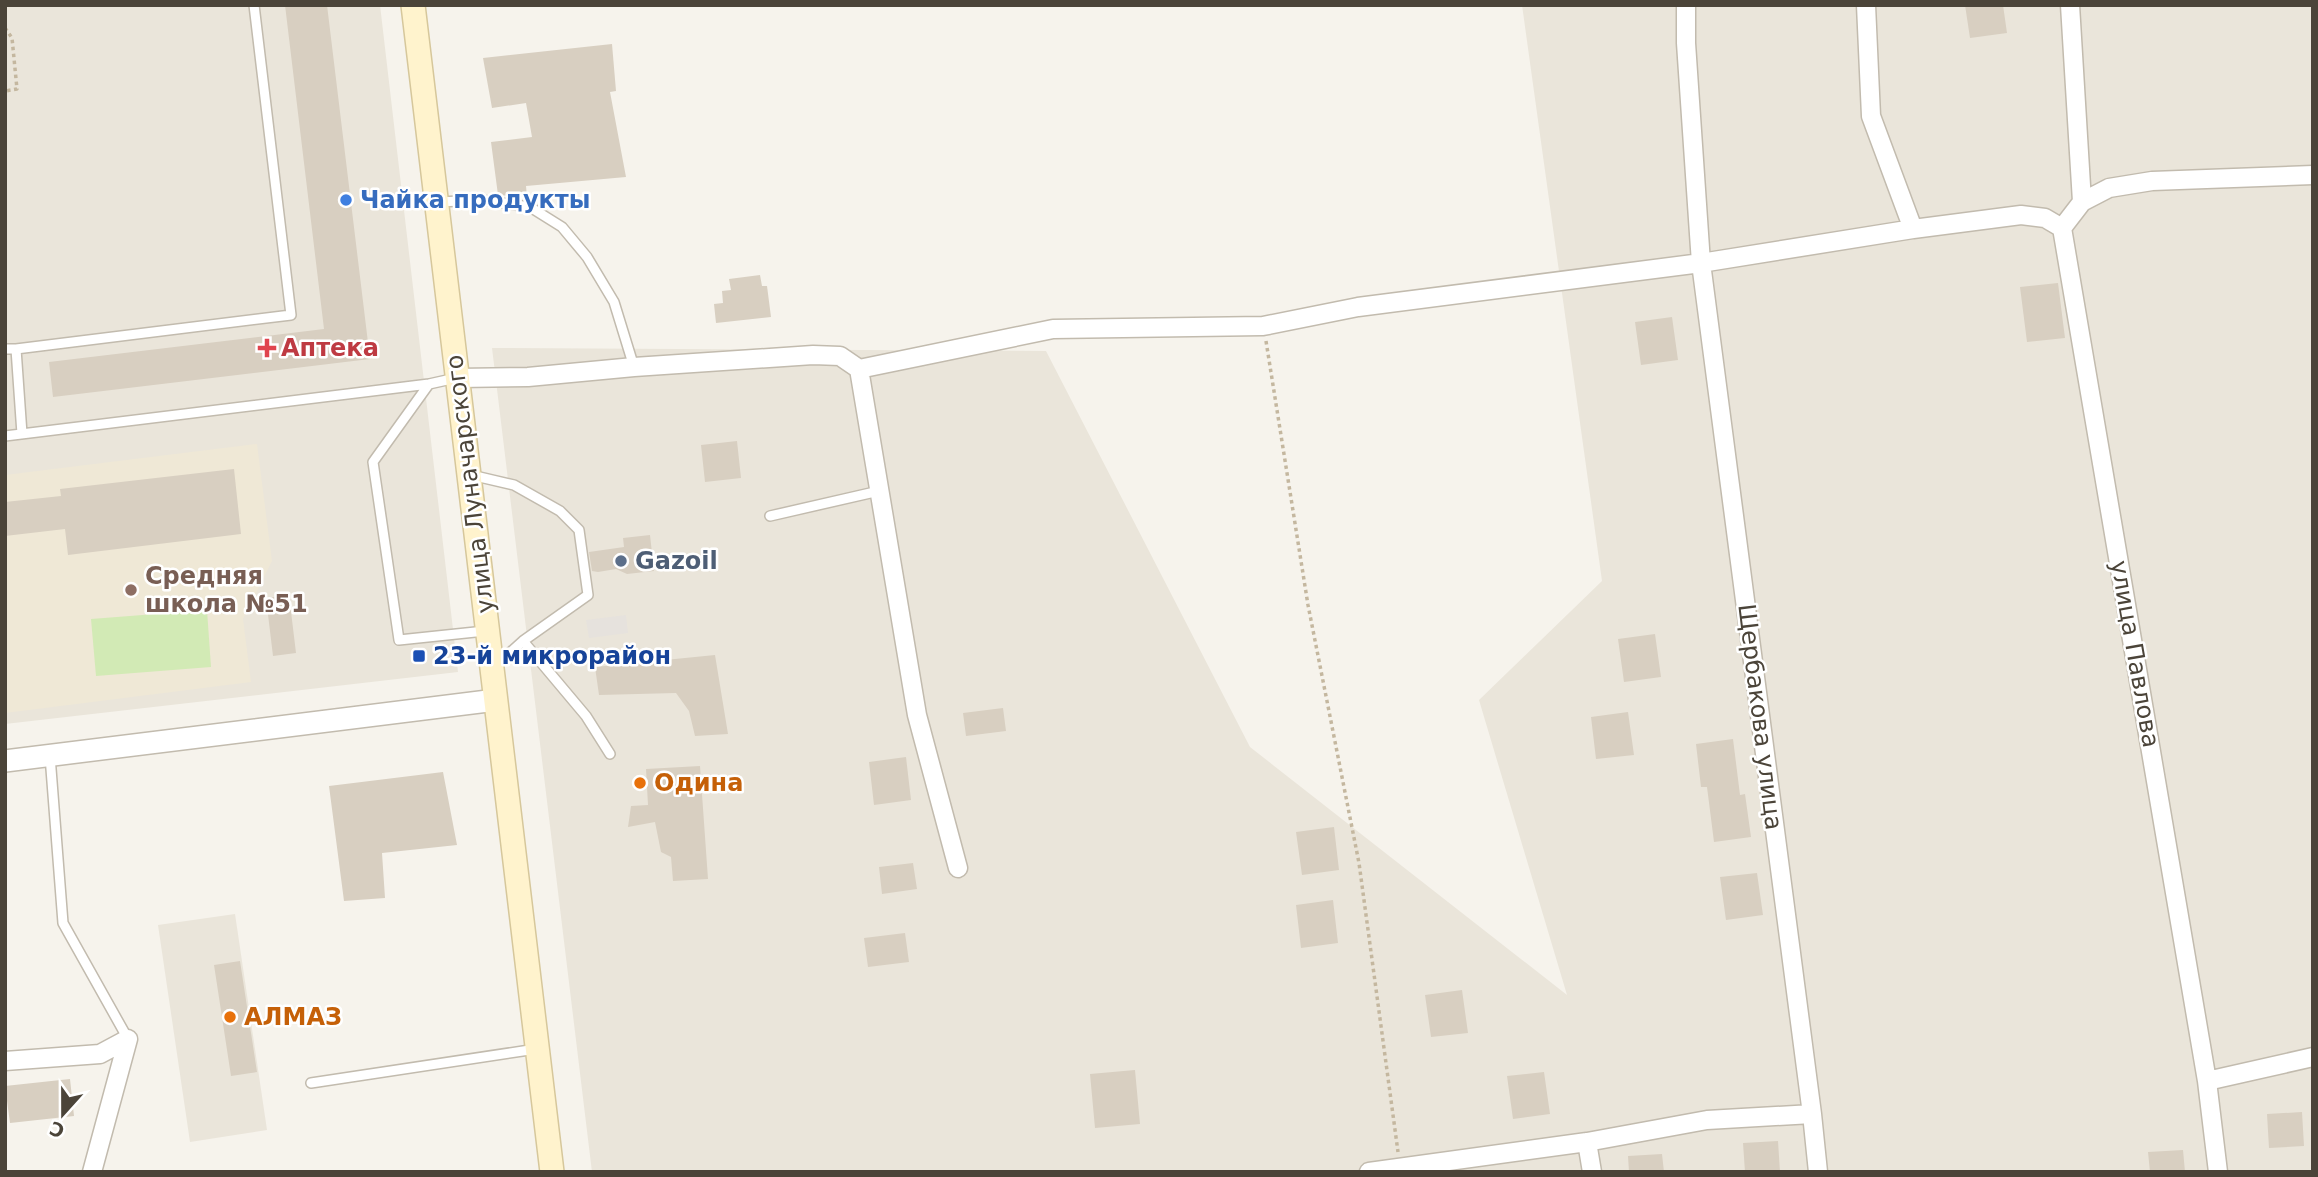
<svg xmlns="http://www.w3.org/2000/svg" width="2318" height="1177" font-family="'DejaVu Sans',sans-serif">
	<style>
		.residential { fill: #eae5da }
		.industrial { fill: #e6e2dd }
		.education { fill: #efe8d6 }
		.green { fill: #d2eab5 }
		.building { fill: #d8cfc1 }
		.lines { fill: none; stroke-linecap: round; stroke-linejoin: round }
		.service-casing { stroke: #c2bbae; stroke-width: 12 }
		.minor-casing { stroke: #c2bbae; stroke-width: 21 }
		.tertiary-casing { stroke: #c2bbae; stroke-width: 24 }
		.secondary-casing { stroke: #d6c79b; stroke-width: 26 }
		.path { stroke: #c4b79f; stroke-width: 3.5; stroke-dasharray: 3.5 3.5; stroke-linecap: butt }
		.service { stroke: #fff; stroke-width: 9 }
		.minor { stroke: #fff; stroke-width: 18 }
		.tertiary { stroke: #fff; stroke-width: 21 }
		.secondary { stroke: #fff3cd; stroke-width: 23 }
		.shop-dot { fill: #3f7fe0; stroke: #fff; stroke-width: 2.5 }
		.health-dot { fill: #e0444e; stroke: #fff; stroke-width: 2.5 }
		.service-dot { fill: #5c6f8a; stroke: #fff; stroke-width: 2.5 }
		.education-dot { fill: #8d6e63; stroke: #fff; stroke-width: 2.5 }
		.transit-dot { fill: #1a4fb4; stroke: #fff; stroke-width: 2.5 }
		.food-dot { fill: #e8710a; stroke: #fff; stroke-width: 2.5 }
		.labels { text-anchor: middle; stroke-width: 5; stroke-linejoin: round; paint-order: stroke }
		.shop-label { font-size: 24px; font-weight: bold; fill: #366cbe; stroke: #fff; text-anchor: start }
		.health-label { font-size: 24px; font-weight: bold; fill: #be3a42; stroke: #fff; text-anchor: start }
		.street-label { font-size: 24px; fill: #4b4439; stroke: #fff }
		.service-label { font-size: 24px; font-weight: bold; fill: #4e5e75; stroke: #fff; text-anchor: start }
		.education-label { font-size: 24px; font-weight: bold; fill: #785e54; stroke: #fff; text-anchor: start }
		.transit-label { font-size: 24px; font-weight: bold; fill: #164399; stroke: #fff; text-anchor: start }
		.food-label { font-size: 24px; font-weight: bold; fill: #c56008; stroke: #fff; text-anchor: start }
	</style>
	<rect width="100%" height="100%" fill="#f6f3ec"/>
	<path class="residential" d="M5,5H380L458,672L5,724Z
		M1522,5H2313V1172H592L492,348L1046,351L1250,747L1567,995L1479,700L1602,581Z
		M235,914L267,1130L190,1142L158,925Z"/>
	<path class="industrial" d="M626,615L628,633L589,638L586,620Z"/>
	<path class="education" d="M257,444L272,561L243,619L251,682L5,713V475Z"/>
	<path class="green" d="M207,610L211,667L96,676L91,619Z"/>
	<path class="building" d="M285,5H327L370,359L53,397L49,362L324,329Z
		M1965,5H2003L2007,33L1970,38Z
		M612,44L616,91L610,92L626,177L526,186L527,197L498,195L491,142L532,137L526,103L492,108L483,58Z
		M760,275L762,286H767L771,317L716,323L714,304L723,303L722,291L731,290L729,279Z
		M2058,283L2065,338L2027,342L2020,287Z
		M1672,317L1678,360L1641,365L1635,322Z
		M737,441L741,478L705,482L701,445Z
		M234,469L241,534L68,555L65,529L5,536V502L61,496L60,489Z
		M650,535L654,571L627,574L616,569L598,572L592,571L589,552L624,547L623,538Z
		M289,595L296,653L273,656L266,598Z
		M1655,634L1661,677L1624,682L1618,639Z
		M715,655L728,734L695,736L689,711L676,693L599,695L595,667Z
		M1003,708L1006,731L966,736L963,713Z
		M1628,712L1634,755L1596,759L1591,717Z
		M1733,739L1740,795L1745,794L1751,837L1714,842L1707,787H1701L1696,744Z
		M906,757L911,800L874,805L869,762Z
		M700,766L708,879L673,881L671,857L661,852L655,822L628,827L631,806L648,805L646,769Z
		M443,772L457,845L382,853L385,898L344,901L329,786Z
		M1334,827L1339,870L1302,875L1296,832Z
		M913,863L917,889L882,894L879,867Z
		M1757,873L1763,915L1726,920L1720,877Z
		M1333,900L1338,943L1301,948L1296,905Z
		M905,933L909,962L868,967L864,938Z
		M240,961L257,1072L231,1076L214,965Z
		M1462,990L1468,1033L1431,1037L1425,995Z
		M1135,1070L1140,1124L1095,1128L1090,1074Z
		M1544,1072L1550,1114L1513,1119L1507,1076Z
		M70,1079L74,1116L10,1123L5,1086Z
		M2302,1112L2304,1146L2269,1148L2267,1114Z
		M1778,1141L1780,1172H1745L1743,1143Z
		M2183,1150L2185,1172H2150L2148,1152Z
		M1662,1154L1664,1172H1629L1628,1156Z"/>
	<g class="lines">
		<defs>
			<path id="service" d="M439,202L481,200L530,207L562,227L587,257L614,302L634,367
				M5,349H16L22,434
				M16,349L291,315L254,5
				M429,384L373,462L399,640L485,631
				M5,436L429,384L456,378
				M471,475L514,485L560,511L579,530L588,595L523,641L494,667
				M770,516L879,491
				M523,641L586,716L610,754
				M50,756L63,923L128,1039
				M311,1083L536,1049"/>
			<path id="minor" d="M1686,5V43L1701,263L1812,1114L1818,1172
				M1866,5L1871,116L1913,229
				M2070,5L2082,202
				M2062,228L2207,1081L2218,1172
				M859,369L1053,329L1263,326L1358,307L1701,263L1913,229L2021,215L2045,218L2062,228L2082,202L2109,188L2152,181L2313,175
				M458,378L528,377L634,367L813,355L840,356L859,369L917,715L958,868
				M5,1061L100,1054L128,1039L92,1172
				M2207,1081L2313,1057
				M1587,1142L1592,1172
				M1369,1172L1587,1142L1707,1120L1812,1114"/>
			<path id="tertiary" d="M5,761L496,700"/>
			<path id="secondary" d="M413,5L552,1172"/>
		</defs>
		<use href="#service" class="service-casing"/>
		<use href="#minor" class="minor-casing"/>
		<use href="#tertiary" class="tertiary-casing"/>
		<use href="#secondary" class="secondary-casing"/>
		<path class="path" d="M5,28L12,38L17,89L5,91
			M1266,341L1308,605L1359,863L1398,1152"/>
		<use href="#service" class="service"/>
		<use href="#minor" class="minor"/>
		<use href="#tertiary" class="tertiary"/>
		<use href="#secondary" class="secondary"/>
	</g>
	<circle class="shop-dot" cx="346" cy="200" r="7"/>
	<path class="health-dot" d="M263.5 337.5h7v7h7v7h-7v7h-7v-7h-7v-7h7z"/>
	<circle class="service-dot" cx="621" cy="561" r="7"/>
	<circle class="education-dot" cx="131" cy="590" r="7"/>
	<rect class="transit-dot" x="412" y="649" width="14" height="14" rx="3.5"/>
	<g class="food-dot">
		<circle cx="640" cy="783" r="7"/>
		<circle cx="230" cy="1017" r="7"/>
	</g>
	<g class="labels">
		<g class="shop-label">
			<text x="360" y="208">Чайка продукты</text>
		</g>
		<g class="health-label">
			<text x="281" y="356">Аптека</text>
		</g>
		<g class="street-label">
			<text transform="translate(470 484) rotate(-97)" y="8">улица Луначарского</text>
			<text transform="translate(2135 654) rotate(80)" y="8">улица Павлова</text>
			<text transform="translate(1760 717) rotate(83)" y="8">Щербакова улица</text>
		</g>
		<g class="service-label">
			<text x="635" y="569">Gazoil</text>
		</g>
		<g class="education-label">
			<text x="145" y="584">Средняя<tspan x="145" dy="28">школа №51</tspan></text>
		</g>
		<g class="transit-label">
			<text x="433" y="664">23-й микрорайон</text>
		</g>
		<g class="food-label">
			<text x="654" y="791">Одина</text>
			<text x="244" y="1025">АЛМАЗ</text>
		</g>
	</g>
	<rect width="2318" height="1177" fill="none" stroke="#4b4439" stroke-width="14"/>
	<g transform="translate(63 1114) rotate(201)" stroke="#ffffff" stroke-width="5" paint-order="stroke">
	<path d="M0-5L12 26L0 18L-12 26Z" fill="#4b4439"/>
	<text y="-10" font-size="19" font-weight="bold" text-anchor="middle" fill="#4b4439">С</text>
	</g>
</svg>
